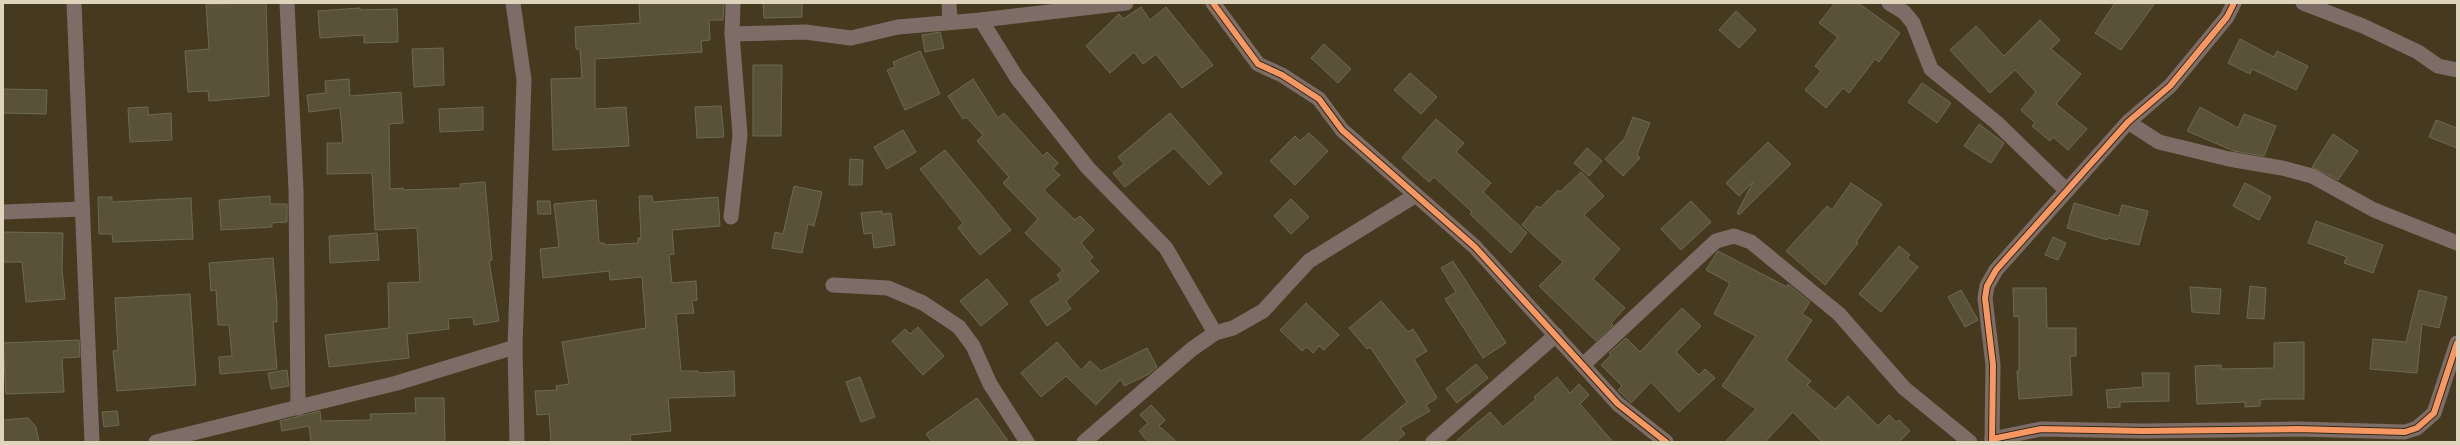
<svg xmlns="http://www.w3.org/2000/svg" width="2460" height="445" viewBox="0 0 2460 445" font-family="Manrope,sans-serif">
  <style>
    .building { fill: #595238; stroke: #6e6953 }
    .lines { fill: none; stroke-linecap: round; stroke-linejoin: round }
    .minor { stroke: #7e6d67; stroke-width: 15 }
    .cycleway-casing { stroke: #322916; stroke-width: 8 }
    .cycleway { stroke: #f99763; stroke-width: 6 }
  </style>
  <rect width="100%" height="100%" fill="#453a20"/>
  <!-- building -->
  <g class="building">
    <polygon points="266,3 269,96 209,101 208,91 188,92 185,51 209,49 206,4"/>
    <polygon points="639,3 724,3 723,20 709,20 710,40 701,41 702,52 595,59 595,109 626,107 629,146 553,150 551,79 582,78 580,49 576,49 575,27 640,23"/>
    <polygon points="763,3 802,3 802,17 764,18"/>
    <polygon points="1835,3 1858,3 1900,33 1879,62 1875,59 1849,93 1843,88 1826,108 1805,90 1821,71 1815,66 1838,37 1819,23"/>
    <polygon points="2115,3 2155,3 2121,50 2095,33"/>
    <polygon points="1141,7 1150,20 1166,7 1213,65 1182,88 1156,54 1143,64 1134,52 1110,73 1086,46 1119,14 1123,19"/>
    <polygon points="360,8 360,10 397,9 398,42 364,43 364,35 320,38 318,11"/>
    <polygon points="1736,11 1756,30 1739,48 1719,30"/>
    <polygon points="2040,20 2060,40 2051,49 2081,74 2056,104 2087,129 2068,150 2053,137 2050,141 2032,126 2035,123 2021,110 2036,92 2015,70 1990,93 1950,50 1976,26 2004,56"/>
    <polygon points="940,32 944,48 925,52 922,35"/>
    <polygon points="2240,39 2274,57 2277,51 2308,66 2296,90 2252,69 2250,74 2228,63"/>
    <polygon points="1324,44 1351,69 1338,83 1311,58"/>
    <polygon points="443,48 444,85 414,87 412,49"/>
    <polygon points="920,51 940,94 905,110 887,70 895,67 893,62"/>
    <polygon points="753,65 782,65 781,136 753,136"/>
    <polygon points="1410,73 1437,97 1421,114 1394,90"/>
    <polygon points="349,79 350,96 401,92 403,123 389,124 390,189 403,188 403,190 461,188 460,184 485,182 492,260 489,261 499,321 474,325 473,317 448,319 449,329 407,334 409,358 329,367 325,335 389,328 388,283 420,282 417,228 375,230 372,173 327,174 327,143 343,143 340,108 309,112 307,95 326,93 325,81"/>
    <polygon points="973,79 998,118 1004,113 1043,156 1047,152 1058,163 1053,169 1060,175 1044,190 1075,220 1080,216 1094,230 1081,243 1093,257 1089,261 1099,271 1066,301 1071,309 1047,326 1030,301 1061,280 1057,275 1063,270 1025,233 1038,219 1003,183 1009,177 977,141 983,135 966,117 963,119 948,96"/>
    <polygon points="1922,83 1951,103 1937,123 1908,102"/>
    <polygon points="3,89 47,90 46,114 3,113"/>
    <polygon points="721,106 724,137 697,138 695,107"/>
    <polygon points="148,107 148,115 171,113 172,140 130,142 128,108"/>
    <polygon points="483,107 483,130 440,132 439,109"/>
    <polygon points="2200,107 2238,128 2244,114 2276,126 2264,156 2234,151 2187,131"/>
    <polygon points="1170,113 1222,173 1209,185 1174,148 1125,187 1113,173 1124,164 1118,157"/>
    <polygon points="1633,117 1650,123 1637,154 1640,158 1623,176 1605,159 1625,138"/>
    <polygon points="1436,119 1464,143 1456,152 1491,183 1483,192 1527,233 1511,253 1470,214 1472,212 1434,177 1429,182 1402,158"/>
    <polygon points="2436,120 2457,128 2457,148 2429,137"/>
    <polygon points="1979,124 2004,143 1991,163 1964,146"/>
    <polygon points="903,130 916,152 887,169 874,147"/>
    <polygon points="1309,133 1328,151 1295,185 1270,161 1295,136 1300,141"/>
    <polygon points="2333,134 2358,151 2338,180 2312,167"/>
    <polygon points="1768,142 1791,164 1739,215 1737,213 1753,182 1739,196 1726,183"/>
    <polygon points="1587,148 1602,161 1589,176 1574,163"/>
    <polygon points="945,150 1011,230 980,255 958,228 963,223 920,169"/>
    <polygon points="850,159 863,160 862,185 849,185"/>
    <polygon points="1581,172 1604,196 1584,215 1620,249 1593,279 1625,308 1611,323 1613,325 1596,341 1539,286 1563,262 1522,225 1537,206 1540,208 1558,190 1560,192"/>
    <polygon points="1851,183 1882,204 1856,242 1858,243 1825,285 1786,251 1827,206 1832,210"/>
    <polygon points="2245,183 2271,197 2259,220 2233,206"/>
    <polygon points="794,186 822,192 814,226 808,224 802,253 772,248 775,232 783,234"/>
    <polygon points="270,196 270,204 287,204 287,222 272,223 272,227 221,230 219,200"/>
    <polygon points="639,196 652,196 653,202 718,197 720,226 672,230 674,254 669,255 672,283 696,281 697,300 692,301 694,313 676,314 681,371 698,371 698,373 734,371 735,396 668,398 671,431 630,435 631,442 551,442 549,414 537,415 535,391 557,390 556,386 569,384 562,342 646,328 642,277 610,280 609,271 543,278 540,249 559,247 554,204 596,200 599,243 604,243 605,245 638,243 638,238 641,238"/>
    <polygon points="98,197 112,197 112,202 191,198 193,239 113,242 112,234 99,234"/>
    <polygon points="1291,199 1309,217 1291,234 1274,216"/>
    <polygon points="537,201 550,201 551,214 538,214"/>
    <polygon points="1691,201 1711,222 1681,250 1661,229"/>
    <polygon points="2074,203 2119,216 2122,205 2148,211 2139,245 2108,238 2107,240 2067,228"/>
    <polygon points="882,211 882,214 891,213 895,245 874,248 872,233 864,234 861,213"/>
    <polygon points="2316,221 2383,245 2373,273 2344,263 2347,257 2308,243"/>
    <polygon points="3,232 63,233 62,269 65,299 26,302 22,262 3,262"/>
    <polygon points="377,233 379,260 330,263 329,236"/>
    <polygon points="2053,237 2066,243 2058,260 2045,255"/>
    <polygon points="1899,246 1910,255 1907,258 1918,267 1881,312 1859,294"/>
    <polygon points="1718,251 1787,287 1788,284 1810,302 1802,314 1812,320 1786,360 1811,381 1807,385 1835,409 1848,396 1878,426 1889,415 1896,422 1899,420 1910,431 1899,442 1822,442 1793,412 1765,442 1725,442 1756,409 1722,386 1756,336 1714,314 1730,283 1706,270"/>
    <polygon points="273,258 277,304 277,322 273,322 277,369 220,374 219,357 232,356 229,325 218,325 216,290 211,291 209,263"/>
    <polygon points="1453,261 1506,343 1483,358 1445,299 1456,292 1441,268"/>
    <polygon points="987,279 1008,304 981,326 960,301"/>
    <polygon points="2250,286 2266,288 2264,319 2247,318"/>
    <polygon points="2190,287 2221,289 2219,314 2192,312"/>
    <polygon points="2013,288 2046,288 2047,328 2076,328 2076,356 2070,356 2072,395 2019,399 2017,371 2019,371 2019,316 2014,317"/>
    <polygon points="1961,290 1978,320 1965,327 1948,297"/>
    <polygon points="2419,290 2447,297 2439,328 2422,324 2417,373 2370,369 2373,339 2406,342"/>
    <polygon points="190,294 196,385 117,391 113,351 118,350 115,298"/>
    <polygon points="1381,301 1408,332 1413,329 1427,351 1414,359 1437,398 1426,405 1430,411 1400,428 1405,434 1396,442 1360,442 1407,402 1370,347 1367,349 1349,328"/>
    <polygon points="1306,303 1339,335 1324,350 1319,346 1313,353 1307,347 1302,351 1280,330"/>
    <polygon points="1682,308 1701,326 1676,352 1699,375 1705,369 1715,378 1679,412 1651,382 1631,403 1618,390 1622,386 1601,365 1611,355 1609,353 1626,338 1640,352"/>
    <polygon points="918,327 944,356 923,375 892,341 905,329 910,334"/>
    <polygon points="79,340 80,357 62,358 64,392 6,394 3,343"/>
    <polygon points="1057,342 1081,370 1090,361 1101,371 1147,348 1157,367 1149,374 1124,386 1121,379 1096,405 1066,376 1041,397 1021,373"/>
    <polygon points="2304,342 2304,399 2267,399 2260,400 2260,406 2245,407 2245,402 2197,404 2195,366 2221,365 2221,369 2274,368 2274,343"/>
    <polygon points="1476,364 1488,378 1457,403 1446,389"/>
    <polygon points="287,370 289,386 271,389 268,373"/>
    <polygon points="2142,373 2169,373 2169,401 2120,402 2120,407 2108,408 2106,390 2143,387"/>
    <polygon points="860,377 875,417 861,422 846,382"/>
    <polygon points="1557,377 1570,393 1579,384 1589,395 1580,404 1613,442 1455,442 1490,412 1503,427 1536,399 1534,397"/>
    <polygon points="415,398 444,398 445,442 311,442 309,426 282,431 280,421 320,411 321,421 371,420 370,414 416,413"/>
    <polygon points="977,398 1009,442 932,442 926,434"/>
    <polygon points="1151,405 1165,420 1159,426 1177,442 1148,442 1139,431 1148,423 1140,415"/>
    <polygon points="117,411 119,425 104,427 102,412"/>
    <polygon points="28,418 36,427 39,442 3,442 3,420"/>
  </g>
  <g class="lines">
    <!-- minor -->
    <g class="minor">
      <polyline points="74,3 92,442"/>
      <polyline points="287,3 296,190 298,408"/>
      <polyline points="513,3 524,80 515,347 517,442"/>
      <polyline points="949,3 950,21"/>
      <polyline points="1213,3 1258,64 1282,75 1319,99 1342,130 1475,247 1618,404 1666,442"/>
      <polyline points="1889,3 1904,12 1913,23 1931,69 1997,123 2066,190"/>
      <polyline points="2303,3 2363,26 2418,52 2438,66 2457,70"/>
      <polyline points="981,20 1017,78 1088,168 1166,248 1215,333"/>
      <polyline points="732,34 805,32 851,38 898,27 981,20 1126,3"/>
      <polyline points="2128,122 2159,142 2229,159 2282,168 2312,176 2374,210 2457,243"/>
      <polyline points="3,212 82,209"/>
      <polyline points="731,217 740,135 732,34 733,3"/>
      <polyline points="833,285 888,288 923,303 959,327 973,346 990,384 1027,442"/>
      <polyline points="1583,365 1716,241 1734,236 1751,242 1839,314 1904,388 1970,442"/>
      <polyline points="1992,439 2041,429 2143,431 2298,429 2405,432 2417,428 2434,413 2457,343"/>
      <polyline points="156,442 397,383 515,347"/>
      <polyline points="1084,442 1192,349 1215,333 1233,328 1263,311 1309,261 1416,195"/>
      <polyline points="1433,442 1556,335"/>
      <polyline points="1992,442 1993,365 1985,298 1987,286 1996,270 2128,122 2170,86 2227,17 2234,3"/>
    </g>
    <!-- cycleway casing -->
    <g class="cycleway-casing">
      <g id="cycleway">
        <polyline points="1213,3 1258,64 1282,75 1319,99 1342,130 1475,247 1618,404 1666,442"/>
        <polyline points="1992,439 2041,429 2143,431 2298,429 2405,432 2417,428 2434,413 2457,343"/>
        <polyline points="1992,442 1993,365 1985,298 1987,286 1996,270 2128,122 2170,86 2227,17 2234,3"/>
      </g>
    </g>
    <!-- cycleway -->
    <use href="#cycleway" class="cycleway"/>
  </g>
  <!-- border -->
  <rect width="2460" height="445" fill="none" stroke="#ded3bb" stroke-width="8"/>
</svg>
